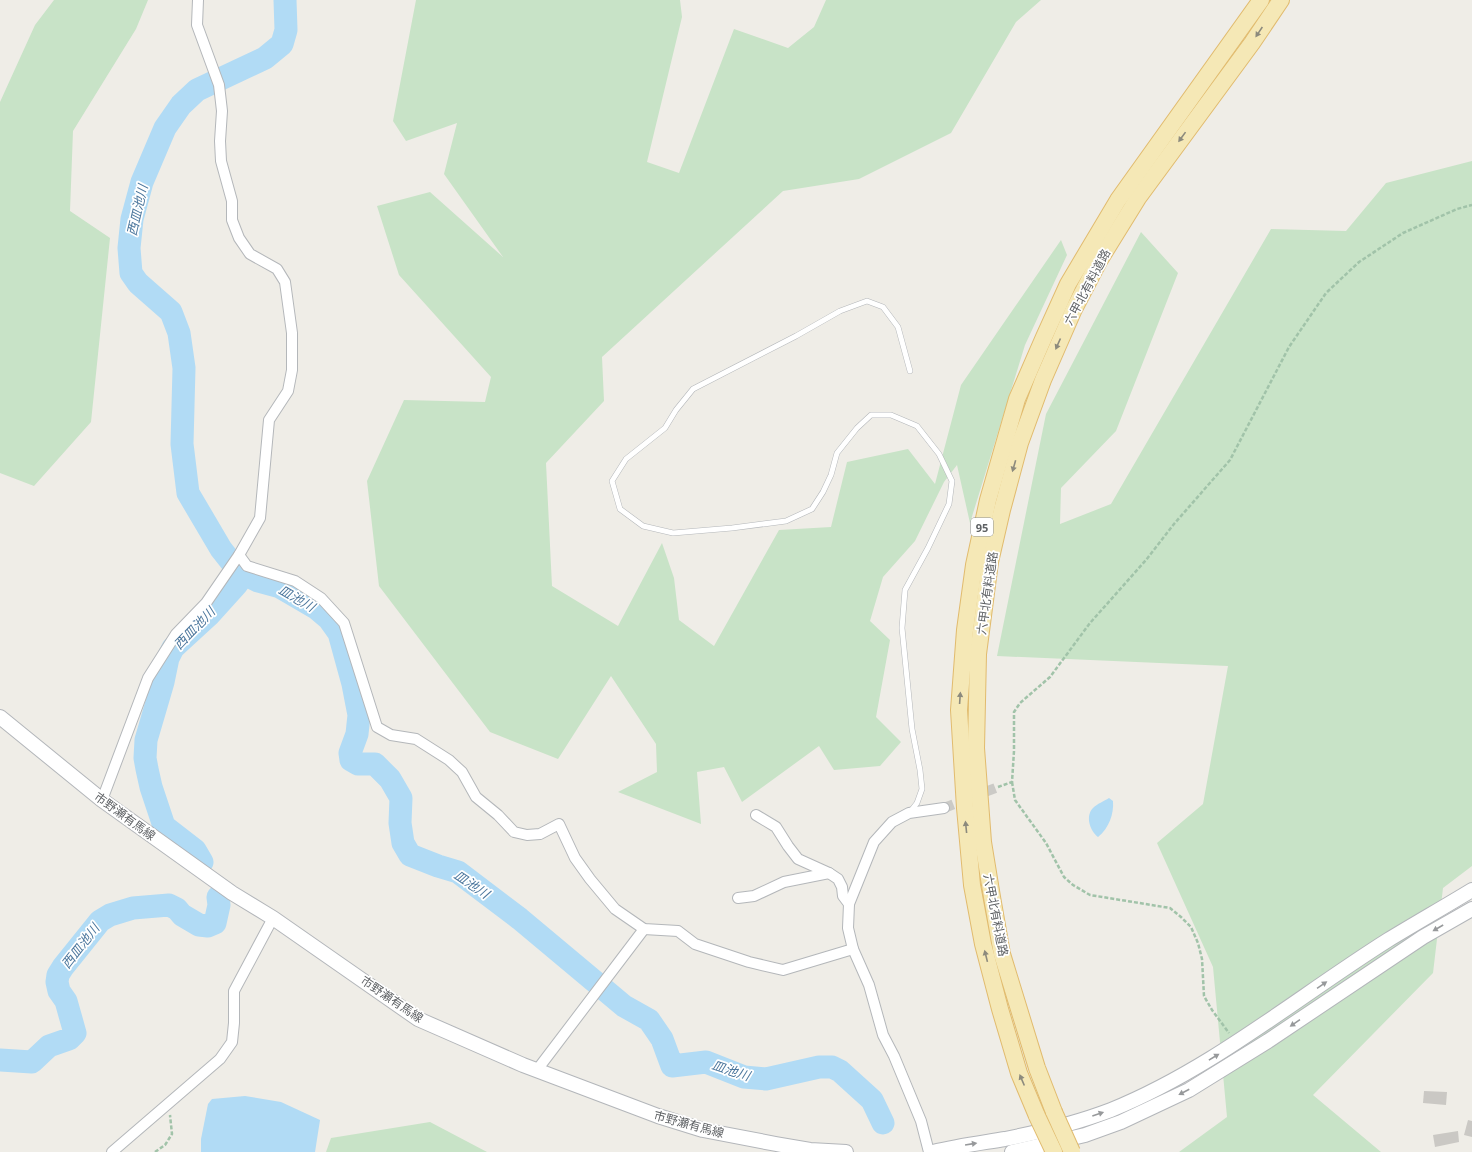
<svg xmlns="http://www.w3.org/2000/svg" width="1472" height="1152" viewBox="0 0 1472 1152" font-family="'Noto Sans','Noto Sans JP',sans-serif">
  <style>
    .green { fill: #c8e3c7 }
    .water { fill: #b1dbf5 }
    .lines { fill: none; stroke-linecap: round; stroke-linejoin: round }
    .river { stroke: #b1dbf5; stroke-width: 23 }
    .building { fill: #cac8c4 }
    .street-tunnel { stroke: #cbcac6; stroke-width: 10; stroke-dasharray: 10 5; stroke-linecap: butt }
    .lane-casing { stroke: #b4b7ba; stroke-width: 6 }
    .street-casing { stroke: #b4b7ba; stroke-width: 12 }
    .secondary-casing { stroke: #b3b6ba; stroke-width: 16 }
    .primary-casing { stroke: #e1bb6e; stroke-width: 18 }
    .path { stroke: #a1c3a9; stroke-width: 2.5; stroke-dasharray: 4 2; stroke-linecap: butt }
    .lane { stroke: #fff; stroke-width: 5 }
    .street { stroke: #fff; stroke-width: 10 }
    .secondary { stroke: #fff; stroke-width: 14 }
    .primary { stroke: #f5e8b6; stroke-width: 16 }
    .primary-bridge-casing { stroke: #e1bb6e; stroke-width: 18; stroke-linecap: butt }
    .primary-bridge { stroke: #f5e8b6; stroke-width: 16 }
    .oneway { fill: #8c8a7d }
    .oneway2 { fill: #97999b }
    .labels { text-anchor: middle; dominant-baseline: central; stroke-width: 3.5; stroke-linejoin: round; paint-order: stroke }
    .shield { fill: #fff; stroke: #8f9193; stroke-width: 1 }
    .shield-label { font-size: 11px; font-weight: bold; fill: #5f6265 }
    .street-label { font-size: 12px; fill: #5f6265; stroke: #fff }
    .water-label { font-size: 13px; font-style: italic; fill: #4c779d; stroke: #fff }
  </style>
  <rect width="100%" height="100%" fill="#efede7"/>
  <!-- green -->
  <g class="green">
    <polygon points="54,0 148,0 136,29 73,131 70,211 110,238 91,422 34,486 0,473 0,102 35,25"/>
    <polygon points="416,0 680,0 682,17 647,162 679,173 734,29 788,48 814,27 826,0 1041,0 1016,22 951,133 859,179 783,191 602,357 604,401 546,463 552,586 618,626 662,543 674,578 679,620 714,646 779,530 831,527 847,462 908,449 935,484 961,385 1061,240 1067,255 1025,345 970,523 957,465 944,482 915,541 883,577 870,621 890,640 876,717 901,742 880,766 834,770 819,746 742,802 724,767 697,772 701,824 618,792 657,772 656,744 611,676 558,759 490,732 379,586 367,481 404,400 485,402 491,377 399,275 377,206 430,192 503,257 444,174 457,123 406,141 393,121"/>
    <polygon points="1472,161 1472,866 1443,888 1433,973 1313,1095 1381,1152 1179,1152 1227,1117 1213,967 1157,843 1203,804 1228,666 997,656 1046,414 1141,232 1178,273 1116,431 1061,488 1060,524 1111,504 1271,229 1346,231 1386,183"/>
    <polygon points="430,1122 487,1152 326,1152 331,1138"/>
  </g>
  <!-- water -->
  <g class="water">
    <path d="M1109 798 1113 801C1114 814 1109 828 1098 837 1090 831 1085 816 1093 808 1097 804 1104 801 1109 798Z"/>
    <polygon points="245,1096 281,1102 320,1120 315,1152 201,1152 201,1139 208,1104 212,1099"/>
  </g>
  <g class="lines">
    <!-- river -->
    <g class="river">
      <polyline points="285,0 286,30 282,44 265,58 197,90 181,105 165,128 142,182 132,219 129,248 131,273 138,283 171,312 179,333 184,368 182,444 188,493 221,549 232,563 244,574 258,581 280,587 316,608 329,619 339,633 353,684 359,715 357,734 350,753 351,760 358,764 375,764 390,779 401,798 400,823 403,843 410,855 438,866 458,872 520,919 624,1006 649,1020 662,1039 672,1066 706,1062 744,1077 766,1079 819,1067 832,1067 840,1071 872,1100 883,1123"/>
      <polyline points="202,862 195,850 164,826 151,787 147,769 145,758 146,740 163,682 168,658 173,648 209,615 237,584 244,574"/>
      <polyline points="0,1060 32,1062 49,1046 69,1039 75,1033 66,1001 59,991 57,982 58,975 63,967 100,921 110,915 133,908 169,905 177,909 182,915 199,925 208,926 215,923 219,905 218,897"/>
    </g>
  </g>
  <!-- building -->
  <g class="building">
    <polygon points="1424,1091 1447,1092 1446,1105 1423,1103"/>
    <polygon points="1468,1120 1472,1121 1472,1137 1464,1135"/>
    <polygon points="1458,1131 1459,1142 1435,1147 1433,1135"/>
  </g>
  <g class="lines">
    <!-- street-tunnel -->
    <polyline class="street-tunnel" points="944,808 998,787"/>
    <!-- lane casing -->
    <g class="lane-casing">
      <polyline id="lane" points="910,371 898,327 883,307 867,301 840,311 796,336 693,389 676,410 665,428 626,459 612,481 620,509 643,526 673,533 732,528 786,521 812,509 823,492 831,475 837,453 857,428 871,415 891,415 917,426 939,454 952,481 949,504 928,548 905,590 902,628 912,729 920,770 922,789 917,803 910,812"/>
    </g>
    <!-- street casing -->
    <g class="street-casing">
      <g id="street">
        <polyline points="239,555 247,566 295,581 321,598 344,623 377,727 391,735 416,739 449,760 462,772 476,797 498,815 514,832 527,835 540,834 559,824 575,858 590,879 615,909 644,929 678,931 695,944 749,962 783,970 853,949"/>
        <polyline points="102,800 148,678 176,634 206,603 239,555 260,518 269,420 288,391 292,370 292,333 285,282 277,269 250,254 239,238 232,220 232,201 221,161 220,141 222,111 219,85 197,25 198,0"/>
        <polyline points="756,815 776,827 788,846 798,859 829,873 838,879 842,887 843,896 849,904"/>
        <polyline points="738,898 754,896 784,882 829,873"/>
        <polyline points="537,1070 644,929"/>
        <polyline points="112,1152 220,1059 232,1042 234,1023 234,991 273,918"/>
        <polyline points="929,1152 921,1121 894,1056 883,1035 869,985 853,949 848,928 849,904 874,842 892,822 909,813 944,808"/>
      </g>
    </g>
    <!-- secondary casing -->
    <g class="secondary-casing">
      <g id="secondary">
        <polyline points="0,717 102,800 232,893 273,918 418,1019 523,1065 658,1116 703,1130 776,1144 810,1150 846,1152"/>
        <path d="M933 1152C957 1146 981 1143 1005 1139 1040 1132 1077 1123 1111 1110 1212 1069 1296 998 1388 940 1416 923 1444 907 1472 890"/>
        <polyline points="1012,1152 1085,1135 1121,1122 1189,1090 1268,1041 1423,937 1472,909"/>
      </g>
    </g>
    <!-- primary casing -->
    <g class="primary-casing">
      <g id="primary">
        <polyline points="1054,1112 1037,1068 1002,954 992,897 983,842 976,748 978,654 990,562 1002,510 1020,443 1043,380 1074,309 1099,261 1138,198 1252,43 1281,0"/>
        <polyline points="1037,1116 1019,1073 1000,1009 983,944 972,885 965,808 959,710 965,630 974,565 988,500 1017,399 1044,337 1068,284 1118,200 1261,0"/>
      </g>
    </g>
    <!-- path -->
    <g class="path">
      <polyline points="1012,782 1015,800 1046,843 1064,877 1073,885 1090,895 1170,908 1181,917 1191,927 1198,943 1202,959 1204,996 1212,1010 1229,1033"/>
      <polyline points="998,787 1012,782 1014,751 1014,712 1020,703 1050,677 1090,623 1146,560 1174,524 1230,460 1289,347 1326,293 1359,262 1403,233 1457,209 1472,205"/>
      <polyline points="155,1152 165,1145 172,1134 170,1115"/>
    </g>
    <!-- lane -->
    <use href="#lane" class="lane"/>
    <!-- street -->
    <use href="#street" class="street"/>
    <!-- secondary -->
    <use href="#secondary" class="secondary"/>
    <!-- primary -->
    <use href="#primary" class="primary"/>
    <!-- primary-bridge casing -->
    <g class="primary-bridge-casing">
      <g id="primary-bridge">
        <polyline points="1054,1112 1072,1152"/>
        <polyline points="1037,1116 1054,1152"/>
      </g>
    </g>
    <!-- primary-bridge -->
    <use href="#primary-bridge" class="primary-bridge"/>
  </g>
  <!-- one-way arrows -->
  <defs><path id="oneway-solid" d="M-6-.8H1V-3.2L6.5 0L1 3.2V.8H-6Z"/></defs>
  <g class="oneway">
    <use href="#oneway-solid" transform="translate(1259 32) rotate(124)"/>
    <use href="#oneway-solid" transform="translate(1182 137) rotate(126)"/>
    <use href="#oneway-solid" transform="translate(1058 344) rotate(114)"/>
    <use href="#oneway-solid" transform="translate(1014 466) rotate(106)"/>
    <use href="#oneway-solid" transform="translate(960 698) rotate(-86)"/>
    <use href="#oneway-solid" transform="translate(966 827) rotate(-96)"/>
    <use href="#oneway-solid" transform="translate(986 956) rotate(-104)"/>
    <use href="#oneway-solid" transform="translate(1022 1080) rotate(-113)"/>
  </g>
  <g class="oneway2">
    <use href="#oneway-solid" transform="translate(1438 928) rotate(150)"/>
    <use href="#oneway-solid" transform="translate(1322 985) rotate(-34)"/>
    <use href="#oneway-solid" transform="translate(1295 1023) rotate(146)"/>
    <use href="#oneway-solid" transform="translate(1214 1057) rotate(-31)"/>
    <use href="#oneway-solid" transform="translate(1184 1092) rotate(152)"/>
    <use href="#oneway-solid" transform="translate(1098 1114) rotate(-19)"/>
    <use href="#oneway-solid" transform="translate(971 1144) rotate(-9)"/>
  </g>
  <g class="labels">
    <!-- shield labels -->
    <rect class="shield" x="971" y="518" width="22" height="18" rx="3"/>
    <g class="shield-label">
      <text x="982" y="527">95</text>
    </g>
    <!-- street labels -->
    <g class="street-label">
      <text transform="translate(1087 287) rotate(-62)">六甲北有料道路</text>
      <text transform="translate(987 593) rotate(-82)">六甲北有料道路</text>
      <text transform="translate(125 816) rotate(36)">市野瀬有馬線</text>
      <text transform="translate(996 915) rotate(79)">六甲北有料道路</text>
      <text transform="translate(392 999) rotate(34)">市野瀬有馬線</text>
      <text transform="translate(689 1124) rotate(15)">市野瀬有馬線</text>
    </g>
    <!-- water labels -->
    <g class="water-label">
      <text transform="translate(137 210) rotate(-77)">西皿池川</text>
      <text transform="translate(297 598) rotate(30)">皿池川</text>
      <text transform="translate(194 628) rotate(-46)">西皿池川</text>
      <text transform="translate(472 884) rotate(34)">皿池川</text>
      <text transform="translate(80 946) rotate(-52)">西皿池川</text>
      <text transform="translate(731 1070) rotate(18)">皿池川</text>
    </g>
  </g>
</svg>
